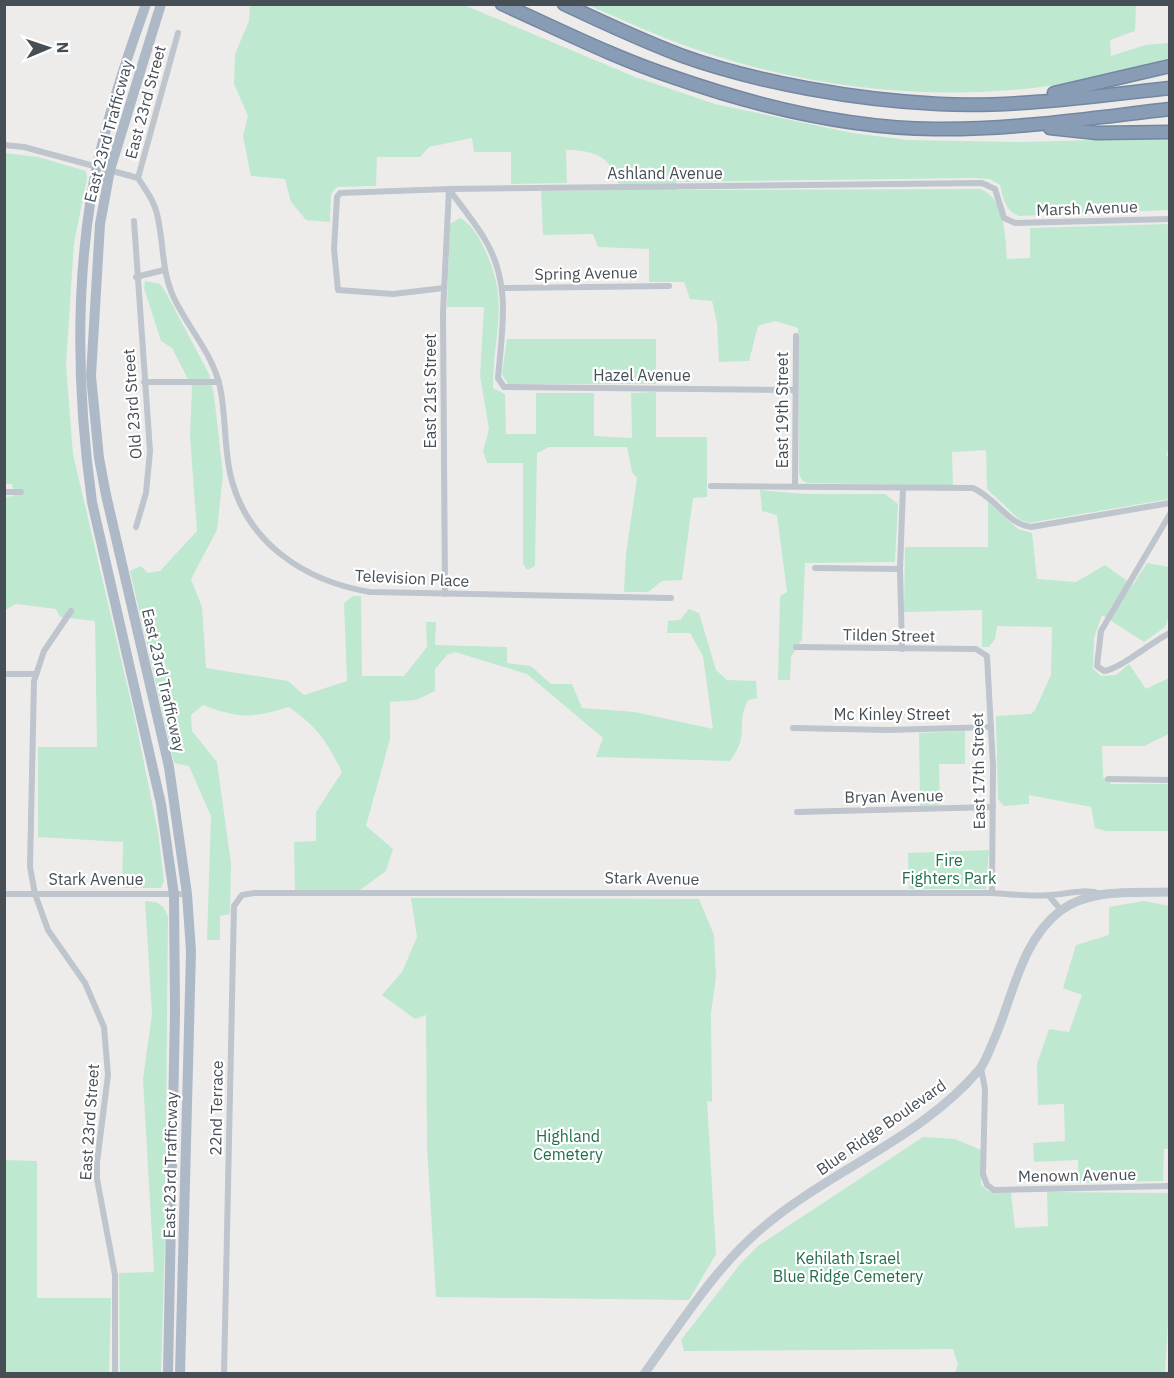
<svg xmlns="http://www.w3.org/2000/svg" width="1174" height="1378" viewBox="0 0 1174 1378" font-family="'IBM Plex Sans',sans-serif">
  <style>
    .green { fill: #bee8d0 }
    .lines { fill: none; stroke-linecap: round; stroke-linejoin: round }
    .highway-casing { stroke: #7487a1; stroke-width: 15 }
    .street { stroke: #bec5cc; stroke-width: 6 }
    .secondary { stroke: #bec6d0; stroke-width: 9 }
    .primary { stroke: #aeb9c8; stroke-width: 10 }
    .highway { stroke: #889cb5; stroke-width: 12 }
    .labels { text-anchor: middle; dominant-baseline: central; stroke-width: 4.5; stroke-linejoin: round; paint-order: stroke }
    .street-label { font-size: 16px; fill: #464e56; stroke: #fff }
    .park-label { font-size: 16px; fill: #216e4c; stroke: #fff }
  </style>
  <rect width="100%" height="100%" fill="#eeeceb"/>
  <!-- green -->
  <g class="green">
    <path d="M250 5H464L635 77 715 104 852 133 908 140 1022 142 1169 138V210L1019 216C1006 212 1003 198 1000 185L990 179 975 178 676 182 677 190 980 189C1006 198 1005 236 1007 259L1030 258V228L1169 224 1170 447 1166 455 1169 457V499L1029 523 1019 519 987 489 986 450 952 452 953 486 807 483 802 480 799 474 798 328 775 321 758 326 749 361 719 362 717 323 712 301 690 299 684 282H649V249L598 247 593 234 543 235 541 191 624 190C613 178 617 178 610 166 602 152 580 150 566 150L567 183 511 184V152H474L472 138 429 147 420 157H377L376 186 337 187 331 194 330 222 306 220 291 202 285 179 251 176 243 136 248 116 234 84 235 54 249 21Z"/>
    <path d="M588 5H1136L1135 31 1110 40 1111 56 1145 45 1169 43V58C1132 68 1094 79 1055 85 936 103 806 88 692 48 657 36 623 20 588 5Z"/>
    <polygon points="5,153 38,157 86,171 87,178 74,243 66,365 73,454 135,719 158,832 164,881 161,888 122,888 123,842 38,837 38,747 97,747 95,621 60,617 56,609 16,604 5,610 5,497 14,496 12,484 4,484"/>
    <path d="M460 218C471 224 478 235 483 246 511 301 493 332 493 388L505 394 506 434H536V393H594V436L632 438 631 393 656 392V437H707V497L693 498 682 580 662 581 648 592H624L626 554 637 478 632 472 627 447H549L537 453 535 566 527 570 523 563V463H487L483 451 489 429 480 376 484 307H447L450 224Z"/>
    <path d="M145 281 160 284 165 291 209 374 214 395 223 475 217 530 191 579 202 607 206 668 288 681 304 695 347 681 344 603 353 596H361L362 676H404L427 647 426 622H436L435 645 507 647V663L531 666 551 684H572L582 708 635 712 713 729 703 656 690 633H667L668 621 680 620 689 609 699 613 716 670 727 680 756 681 757 698 748 700C735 725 751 733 730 761L596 757 603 738 527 674 455 652 447 655 435 669V691L416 700 390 702V739L366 826 393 849 386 871 360 890H295L294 842 316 841V812L342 772C325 739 319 729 289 707 252 718 240 719 203 705L191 715 192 731 217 762 231 864 230 914 220 916V940H207L211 816 189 766 174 763 130 571 141 566 148 573 160 571 197 531 190 436 192 387 172 348 161 341 144 288Z"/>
    <polygon points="507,339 656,339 656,384 508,384 502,374"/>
    <polygon points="760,490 804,494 885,494 898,504 895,562 805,563 802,639 791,657 790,680 778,680 780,596 787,592 777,515 762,511"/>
    <polygon points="988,502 1018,529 1032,533 1037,579 1076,582 1105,565 1133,585 1147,563 1169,567 1169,616 1165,627 1144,642 1102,615 1094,638 1093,669 1101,676 1116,675 1129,664 1146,689 1169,678 1169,734 1144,746 1102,746 1103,777 1112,784 1169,784 1169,831 1106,831 1095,828 1091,807 1029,795 1029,804 1004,806 998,799 996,716 1031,714 1035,710 1051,675 1052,627 997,626 995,639 989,647 982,647 982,610 904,612 905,547 988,547"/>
    <polygon points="965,731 965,764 939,764 940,805 920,806 919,733"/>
    <polygon points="989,850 986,889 909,889 908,853"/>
    <polygon points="411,898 699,899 714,935 716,977 711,1013 712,1102 707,1101 716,1254 689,1300 436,1297 427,1146 426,1015 415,1019 382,995 402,972 417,937"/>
    <path d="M145 901C159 902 163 903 168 917L165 1240 161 1373H120L119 1273 154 1272 143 1079 152 1014Z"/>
    <polygon points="1144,901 1169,906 1170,1149 1164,1149 1163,1181 1078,1183 1078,1160 1034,1162 1033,1143 1065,1141 1064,1104 1038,1105 1037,1064 1049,1029 1069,1032 1082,995 1063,988 1076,945 1109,935 1109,907"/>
    <polygon points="923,1137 955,1139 981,1150 981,1185 988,1191 1011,1193 1015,1228 1048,1226 1047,1192 1167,1193 1169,1195 1170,1286 1165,1373 945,1373 955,1372 958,1365 953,1349 684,1351 681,1340 741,1263 758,1246"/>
    <polygon points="5,1160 37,1161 37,1298 111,1298 109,1373 5,1373"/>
  </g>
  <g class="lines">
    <!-- highway casing -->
    <g class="highway-casing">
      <g id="highway">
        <path d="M502 4C558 29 615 58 673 77 756 106 846 128 935 129 1013 130 1092 118 1170 109"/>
        <path d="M564 4C602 22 641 40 680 55 757 83 857 100 939 104 1012 108 1096 96 1170 88"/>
        <polyline points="1054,93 1170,66"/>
        <polyline points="1050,128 1097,133 1170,132"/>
      </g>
    </g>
    <!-- street -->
    <g class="street">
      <polyline points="4,145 24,147 138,178"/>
      <path d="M138 178C145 189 154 200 157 214 164 242 161 271 174 298 188 328 213 354 220 387 226 415 224 445 230 473 245 542 304 581 370 592L671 598"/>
      <polyline points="138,178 178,33"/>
      <path d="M449 189C460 205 474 221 484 238 512 283 502 329 498 378L504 387 794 390"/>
      <polyline points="134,221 150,451 146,493 136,527"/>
      <polyline points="136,277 164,270"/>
      <polyline points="444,288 393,294 338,290 334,249 337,197 340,193 449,189 982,183 995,189 1004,218 1015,223 1170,219"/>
      <polyline points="503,288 669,286"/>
      <polyline points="144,382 219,382"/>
      <polyline points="795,485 796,336"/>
      <path d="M711 486 973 488C996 498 1006 523 1031 527L1170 503"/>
      <polyline points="4,492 21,492"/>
      <path d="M1170 514 1101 631 1097 666 1104 671C1120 669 1151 642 1170 633"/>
      <polyline points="815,568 900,569"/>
      <polyline points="445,594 443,313 449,189"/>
      <polyline points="71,611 44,651 34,681 30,867 35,894 48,930 85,983 104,1027 108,1075 97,1162 97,1179 115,1275 115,1374"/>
      <polyline points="796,647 976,649 987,656 993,766 992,893"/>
      <polyline points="902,649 900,569 903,488"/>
      <polyline points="4,674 36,674"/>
      <polyline points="793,728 888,730 991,727"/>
      <polyline points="1108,779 1170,780"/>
      <polyline points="797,812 993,807"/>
      <polyline points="4,894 187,894"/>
      <polyline points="1049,896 1061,910"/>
      <polyline points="981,1068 985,1089 983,1174 987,1185 994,1190 1170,1186"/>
      <path d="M224 1374 234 906 242 895 254 893H992C1011 894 1032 897 1050 895 1068 894 1084 888 1102 894"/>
    </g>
    <!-- secondary -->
    <path class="secondary" d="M644 1374C682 1322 717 1264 767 1224 834 1169 922 1137 979 1070 985 1063 989 1051 993 1042 1013 998 1020 942 1060 911 1090 888 1134 893 1170 892"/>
    <!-- primary -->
    <g class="primary">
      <path d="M146 4C124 66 102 132 91 197 75 298 78 401 92 502L161 804 174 895 175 1011 168 1374"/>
      <polyline points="161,4 110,170 100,224 91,376 99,458 106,495 169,767 187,894 191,951 180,1374"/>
    </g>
    <!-- highway -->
    <use href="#highway" class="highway"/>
  </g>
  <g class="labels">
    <!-- street labels -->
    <g class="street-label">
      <text transform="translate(145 102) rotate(-75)">East 23rd Street</text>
      <text transform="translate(108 131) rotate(-75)">East 23rd Trafficway</text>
      <text x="665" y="173">Ashland Avenue</text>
      <text transform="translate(1087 208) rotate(-2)">Marsh Avenue</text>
      <text transform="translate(586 273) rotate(-1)">Spring Avenue</text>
      <text x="642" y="375">Hazel Avenue</text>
      <text transform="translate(430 391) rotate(-90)">East 21st Street</text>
      <text transform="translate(132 404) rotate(-94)">Old 23rd Street</text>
      <text transform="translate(782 410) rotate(-90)">East 19th Street</text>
      <text transform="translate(412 578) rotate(3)">Television Place</text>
      <text transform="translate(889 635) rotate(1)">Tilden Street</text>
      <text transform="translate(164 680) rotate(77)">East 23rd Trafficway</text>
      <text x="892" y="714">Mc Kinley Street</text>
      <text transform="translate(978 771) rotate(-91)">East 17th Street</text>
      <text transform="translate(894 796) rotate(-1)">Bryan Avenue</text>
      <text transform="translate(652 878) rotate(1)">Stark Avenue</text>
      <text x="96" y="879">Stark Avenue</text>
      <text transform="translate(216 1108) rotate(-89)">22nd Terrace</text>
      <text transform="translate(89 1122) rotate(-86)">East 23rd Street</text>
      <text transform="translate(881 1127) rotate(-35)">Blue Ridge Boulevard</text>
      <text transform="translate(170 1165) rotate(-89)">East 23rd Trafficway</text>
      <text transform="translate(1077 1175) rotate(-1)">Menown Avenue</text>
    </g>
    <!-- park labels -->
    <g class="park-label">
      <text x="949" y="860">Fire<tspan x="949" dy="18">Fighters Park</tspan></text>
      <text x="568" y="1136">Highland<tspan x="568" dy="18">Cemetery</tspan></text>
      <text x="848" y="1258">Kehilath Israel<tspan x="848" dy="18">Blue Ridge Cemetery</tspan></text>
    </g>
  </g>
  <!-- border -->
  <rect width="1174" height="1378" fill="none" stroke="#464e56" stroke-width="12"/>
  <!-- north arrow -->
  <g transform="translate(48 48) rotate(88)" stroke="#ffffff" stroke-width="4.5" paint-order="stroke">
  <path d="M0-4.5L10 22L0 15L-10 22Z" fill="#464e56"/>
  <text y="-9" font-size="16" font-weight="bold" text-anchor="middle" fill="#464e56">N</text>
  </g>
</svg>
